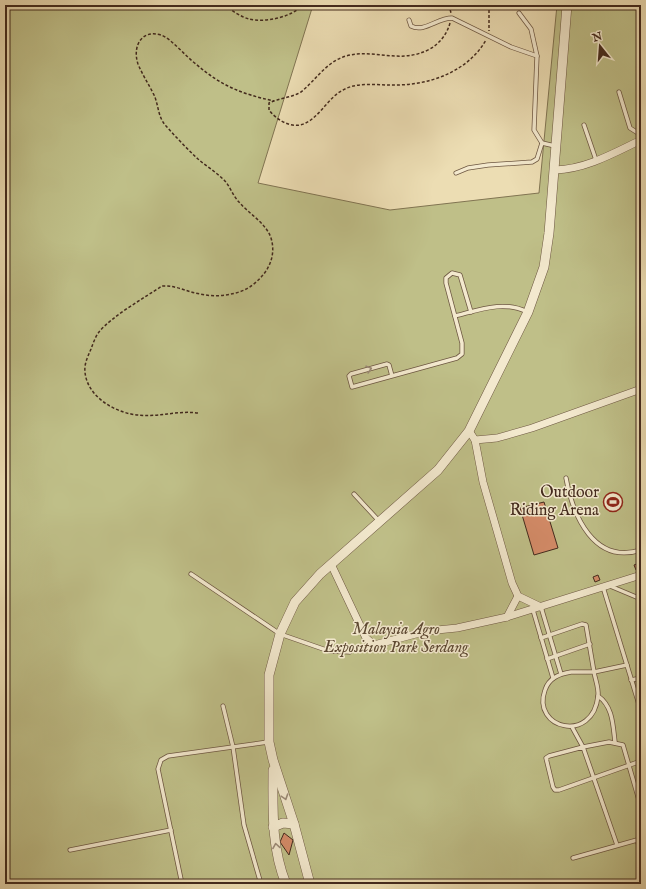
<svg xmlns="http://www.w3.org/2000/svg" width="646" height="889" viewBox="0 0 646 889" font-family="'IM FELL English',serif">
  <style>
    .green { fill: #bfbf88; stroke: #817452 }
    .building { fill: #d48b68; stroke: #432a1d }
    .lines { fill: none; stroke-linecap: round; stroke-linejoin: round }
    .service-casing { stroke: #6d5742; stroke-width: 5 }
    .minor-casing { stroke: #6d5742; stroke-width: 8 }
    .tertiary-casing { stroke: #6d5742; stroke-width: 10 }
    .path { stroke: #432a1d; stroke-width: 1.5; stroke-dasharray: 3 2; stroke-linecap: butt }
    .service { stroke: #f3e9ce; stroke-width: 3.5 }
    .minor { stroke: #f3e9ce; stroke-width: 7 }
    .tertiary { stroke: #f3e9ce; stroke-width: 9 }
    .oneway { stroke: #9b8a76 }
    .labels { text-anchor: middle; dominant-baseline: central; stroke-width: 3; stroke-linejoin: round; paint-order: stroke }
    .poi-label { font-size: 16px; fill: #432a1d; stroke: #f3e9ce; text-anchor: end }
    .park-label { font-size: 16px; font-style: italic; fill: #5c4832; stroke: #f3e9ce }
  </style>
  <rect width="100%" height="100%" fill="#ecddb3"/>
  <filter id="stains"><feTurbulence type="fractalNoise" baseFrequency=".005" numOctaves="4"/><feColorMatrix values="0 0 0 0 .2 0 0 0 0 .09 0 0 0 0 .02 0 0 0 .5 -.17"/></filter>
  <radialGradient id="worn" r=".72"><stop offset=".6" stop-color="#630" stop-opacity="0"/><stop offset="1" stop-color="#630" stop-opacity=".3"/></radialGradient>
  <!-- green -->
  <polygon class="green" points="5,5 313,5 258,183 390,210 539,193 557,5 641,5 641,884 5,884"/>
  <!-- building -->
  <g class="building">
    <polygon points="544,502 558,548 534,555 520,508"/>
    <polygon points="639,563 641,568 636,570 634,565"/>
    <polygon points="598,575 600,580 595,582 593,577"/>
    <polygon points="284,833 293,840 289,855 280,842"/>
  </g>
  <g class="lines">
    <!-- service casing -->
    <g class="service-casing">
      <g id="service">
        <polyline points="638,5 641,18"/>
        <polyline points="519,13 531,29 537,56"/>
        <path d="M409 20 411 26C424 33 437 18 452 18L511 47 537 56 534 130 542 143 555 146"/>
        <polyline points="619,92 630,128 641,135"/>
        <polyline points="584,125 596,160"/>
        <polyline points="456,173 468,168 488,165 532,162 537,159 542,143"/>
        <path d="M455 316C479 310 504 300 527 312"/>
        <polyline points="392,376 389,365 387,364 351,374 349,376 352,387 457,358 462,354 462,343 446,283 446,278 452,273 460,275 471,312"/>
        <path d="M566 478C573 516 594 565 641 550"/>
        <polyline points="354,494 379,521"/>
        <polyline points="191,574 280,634 329,651 350,652"/>
        <polyline points="610,586 641,599"/>
        <polyline points="603,587 641,711"/>
        <polyline points="541,607 561,674"/>
        <polyline points="533,610 553,678"/>
        <polyline points="541,638 582,624 586,625 594,672 627,665"/>
        <polyline points="547,659 590,644"/>
        <path d="M571 672H594C595 679 599 688 598 696 593 744 531 729 545 690 549 678 559 674 571 672Z"/>
        <polyline points="631,680 641,678"/>
        <path d="M598 696C613 706 613 726 615 742"/>
        <polyline points="223,706 233,747 244,825 261,884"/>
        <polyline points="572,727 583,747 609,742 623,745 641,807"/>
        <polyline points="617,845 583,747 549,756 546,758 553,787 555,790 559,790 641,761"/>
        <polyline points="70,850 171,830"/>
        <polyline points="573,858 637,840 641,852"/>
        <polyline points="182,884 158,769 161,760 168,756 268,742"/>
        <polyline points="272,884 285,881"/>
      </g>
    </g>
    <!-- minor casing -->
    <g class="minor-casing">
      <g id="minor">
        <path d="M555 170C586 169 614 153 641 140"/>
        <polyline points="469,431 475,440 483,482 512,583 518,596 541,607"/>
        <polyline points="475,440 497,438 532,428 641,389"/>
        <polyline points="331,564 366,638 374,645 427,631 457,628 507,617 641,575"/>
        <polyline points="507,617 518,596"/>
      </g>
    </g>
    <!-- tertiary casing -->
    <g class="tertiary-casing">
      <g id="tertiary">
        <path d="M273 770C273 809 271 847 286 884"/>
        <polyline points="273,827 283,823 294,824"/>
        <polyline points="310,884 294,824 273,760 269,742 269,675 280,634 295,602 320,574 438,470 469,431 528,312 544,267 549,233 567,5"/>
      </g>
    </g>
    <!-- path -->
    <g class="path">
      <path d="M224 5C231 10 241 17 249 19 265 23 292 17 303 5"/>
      <polyline points="449,5 451,13"/>
      <polyline points="489,5 489,31"/>
      <polyline points="5,7 6,5"/>
      <path d="M450 23C447 34 440 43 430 49 399 65 375 48 346 56 326 62 316 80 301 92 291 98 279 98 269 103V110C276 119 288 127 300 125 318 121 327 98 343 90 357 82 375 85 391 85 427 86 467 73 486 40"/>
      <path d="M198 413C174 410 156 419 131 414 111 410 87 395 85 372 84 364 88 356 91 349 93 344 95 337 99 332 112 316 144 298 162 286 176 285 187 292 200 294 213 297 226 296 239 292 249 289 257 282 263 275 272 264 275 251 271 238 266 223 249 214 239 202 233 196 230 186 224 180 216 172 206 166 198 159 187 149 176 137 166 126 157 116 159 104 153 93 148 83 142 74 138 64 132 46 142 29 161 35 172 39 186 57 196 64 221 86 242 94 274 101"/>
    </g>
    <!-- service -->
    <use href="#service" class="service"/>
    <!-- minor -->
    <use href="#minor" class="minor"/>
    <!-- tertiary -->
    <use href="#tertiary" class="tertiary"/>
  </g>
  <!-- one-way arrows -->
  <defs><path id="oneway-chevron" d="M-2-3.5L2.5 0L-2 3.5" fill="none" stroke-width="1.6" stroke-linecap="round" stroke-linejoin="round"/></defs>
  <g class="oneway">
    <use href="#oneway-chevron" transform="translate(369 369) rotate(-16)"/>
    <use href="#oneway-chevron" transform="translate(285 797) rotate(72)"/>
    <use href="#oneway-chevron" transform="translate(276 846) rotate(-99)"/>
  </g>
  <!-- icons -->
  <defs>
    <g id="stadium-ring" transform="scale(1)"><circle r="9.5" fill="#f3e9ce" stroke="#8f2418" stroke-width="1.5"/><path d="M0-5a6.5 5 0 1 0 0 10a6.5 5 0 1 0 0-10ZM-3.5-1.8h7v3.6h-7Z" fill="#8f2418"/></g>
  </defs>
  <g fill-rule="evenodd">
    <use href="#stadium-ring" x="613" y="502"/>
  </g>
  <g class="labels">
    <!-- poi labels -->
    <g class="poi-label">
      <text x="599" y="493">Outdoor<tspan x="599" dy="18">Riding Arena</tspan></text>
    </g>
    <!-- park labels -->
    <g class="park-label">
      <text x="396" y="630">Malaysia Agro<tspan x="396" dy="18">Exposition Park Serdang</tspan></text>
    </g>
  </g>
  <!-- margin -->
  <rect width="646" height="889" fill="none" stroke="#ecddb3" stroke-width="20"/>
  <rect x="6" y="6" width="634" height="877" fill="none" stroke="#432a1d" stroke-width="2"/>
  <rect x="10" y="10" width="626" height="869" fill="none" stroke="#432a1d"/>
  <!-- north arrow -->
  <g transform="translate(600 46) rotate(343)" stroke="#f3e9ce" stroke-width="3" paint-order="stroke">
  <path d="M0-3L7 15L0 10L-7 15Z" fill="#432a1d"/>
  <text y="-6" font-size="11" font-weight="bold" text-anchor="middle" fill="#432a1d">N</text>
  </g>
  <rect width="100%" height="100%" filter="url(#stains)"/>
  <rect width="100%" height="100%" fill="url(#worn)"/>
</svg>
